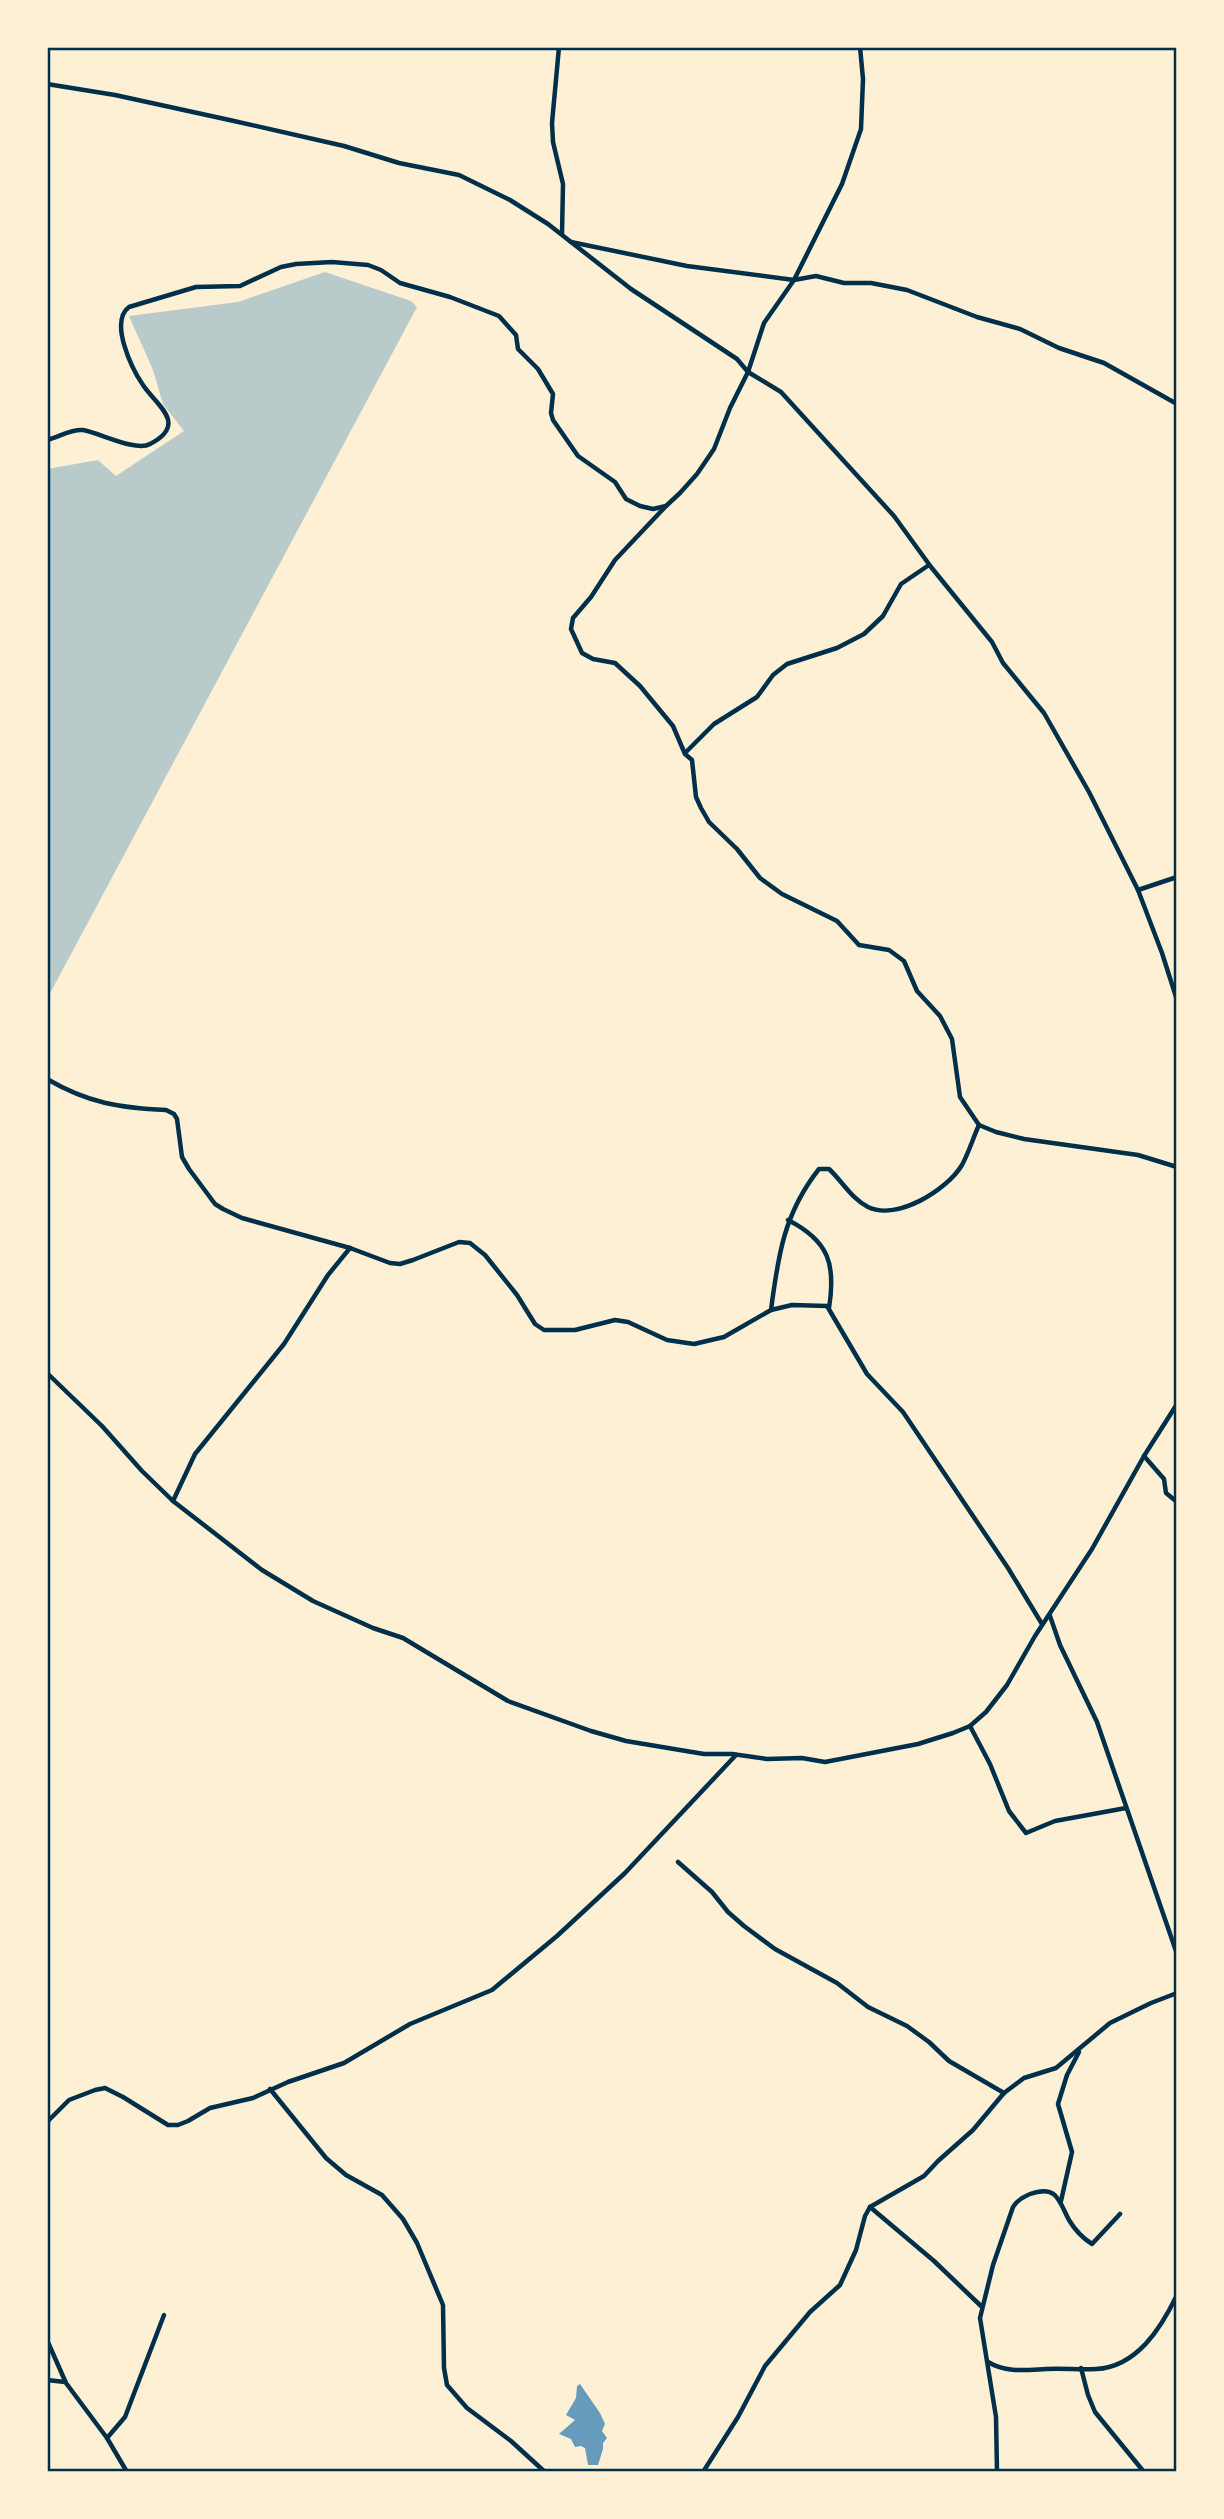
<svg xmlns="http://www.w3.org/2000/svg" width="1224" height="2519" viewBox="0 0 1224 2519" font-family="Spectral,serif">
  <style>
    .green { fill: #b9caca }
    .water { fill: #669bbc }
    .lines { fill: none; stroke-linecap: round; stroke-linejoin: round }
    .minor { stroke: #003049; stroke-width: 4.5 }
    .neatline { fill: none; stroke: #003049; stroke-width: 2.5 }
  </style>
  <rect width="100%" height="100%" fill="#fdf0d5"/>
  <!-- green -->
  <polygon class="green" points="325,272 411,301 417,307 47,999 47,469 98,460 116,476 184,431 163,404 153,370 129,316 238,302"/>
  <!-- water -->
  <polygon class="water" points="580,2384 600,2413 605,2424 602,2431 607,2438 603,2443 603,2449 598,2465 588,2465 585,2448 581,2446 575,2447 571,2439 559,2434 575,2420 566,2415 576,2398 577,2386"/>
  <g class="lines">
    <!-- minor -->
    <g class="minor">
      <polyline points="559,47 552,123 553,142 563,184 562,234"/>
      <polyline points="47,84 115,95 234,121 344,146 399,163 459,175 510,200 548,224 631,289 737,359 748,372 781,392 894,516 931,567 992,642 1003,663 1044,713 1089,792 1138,890 1162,953 1177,1000"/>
      <polyline points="571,242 687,266 794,280 816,276 844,283 871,283 907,290 977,317 1020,329 1059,348 1104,363 1177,404"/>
      <path d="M47 440C60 437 70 429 83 430 100 433 136 452 150 444 189 424 156 405 143 385 132 369 109 322 129 307L196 287 240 286 281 267 296 264 332 262 368 265 381 270 400 283 450 297 499 316 516 335 518 349 538 369 553 394 551 413 553 420 578 456 615 482 626 499 640 506 653 509 666 506 680 493 697 474 714 449 730 408 748 372 764 323 794 280 842 184 861 129 863 79 860 47"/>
      <polyline points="666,506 615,560 591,597 573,618 571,629 582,653 593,659 615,663 640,686 673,726 685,754 692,760 696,797 701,808 709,822 737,849 760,878 782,894 837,921 859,945 889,950 904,961 917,991 940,1016 952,1039 960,1097 979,1125 996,1132 1024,1139 1138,1155 1177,1167"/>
      <polyline points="685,753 714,724 757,697 773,675 787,664 837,648 864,634 883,616 901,584 929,565"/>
      <polyline points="1138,890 1177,877"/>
      <path d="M47 1079C88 1103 120 1108 166 1110L174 1114 177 1119 182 1157 189 1169 215 1204 223 1209 242 1218 350 1248 390 1263 400 1264 413 1260 459 1242 470 1243 485 1255 517 1295 535 1324 544 1330H575L615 1320 628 1322 667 1340 694 1344 724 1337 771 1310 792 1305 827 1306 867 1374 903 1412 1008 1568 1042 1624"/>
      <path d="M788 1220C829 1241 836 1264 829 1308"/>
      <path d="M771 1310C778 1256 784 1213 819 1169H829C842 1181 851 1198 868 1207 897 1221 947 1190 962 1165 969 1152 973 1138 979 1125"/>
      <polyline points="47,1373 102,1426 142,1471 173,1501 262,1570 313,1601 373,1628 403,1638 508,1701 591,1731 626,1741 704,1754 732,1754 767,1759 802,1758 825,1762 918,1744 953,1733 970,1726 986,1712 1007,1685 1035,1636 1092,1549 1144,1456 1177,1404"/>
      <polyline points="1144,1456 1164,1479 1166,1493 1177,1502"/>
      <polyline points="173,1501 195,1454 284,1344 328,1275 350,1248"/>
      <polyline points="1050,1616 1060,1645 1097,1722 1177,1954"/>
      <polyline points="970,1726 990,1764 1009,1811 1026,1833 1055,1821 1126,1808"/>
      <polyline points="678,1862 712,1892 728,1912 744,1926 775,1949 837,1983 868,2007 907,2026 929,2042 949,2061 1004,2093"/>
      <polyline points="270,2089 326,2158 346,2175 382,2195 403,2219 417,2243 443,2305 444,2368 447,2385 467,2408 511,2441 545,2472"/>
      <polyline points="47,2122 69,2100 95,2090 105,2088 123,2097 168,2125 178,2125 188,2121 210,2108 253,2098 288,2082 344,2063 410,2024 492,1990 557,1936 625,1873 736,1755"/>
      <polyline points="1061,2201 1072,2152 1058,2104 1067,2075 1079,2052"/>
      <polyline points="870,2207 934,2261 981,2306"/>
      <polyline points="47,2340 66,2383 107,2438 127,2472"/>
      <path d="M988 2362C1006 2373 1026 2370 1046 2369 1063 2368 1079 2370 1096 2369 1137 2367 1161 2328 1177 2295"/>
      <polyline points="1081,2368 1088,2395 1095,2412 1144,2472"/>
      <polyline points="47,2380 65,2382"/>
      <polyline points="107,2438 125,2417 164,2315"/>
      <polyline points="703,2472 738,2417 765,2366 810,2312 840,2285 856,2250 865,2216 870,2207 924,2176 938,2161 973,2130 1004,2093 1024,2078 1056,2068 1110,2023 1151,2003 1177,1993"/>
      <path d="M997 2472 996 2417 980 2318 993 2265 1013 2207C1017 2200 1023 2197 1030 2194 1058 2184 1059 2202 1069 2220 1075 2230 1084 2239 1092 2244L1120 2214"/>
    </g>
  </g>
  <!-- border -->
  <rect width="1224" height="2519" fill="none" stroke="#fdf0d5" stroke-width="98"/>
  <rect x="49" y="49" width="1126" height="2421" class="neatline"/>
</svg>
